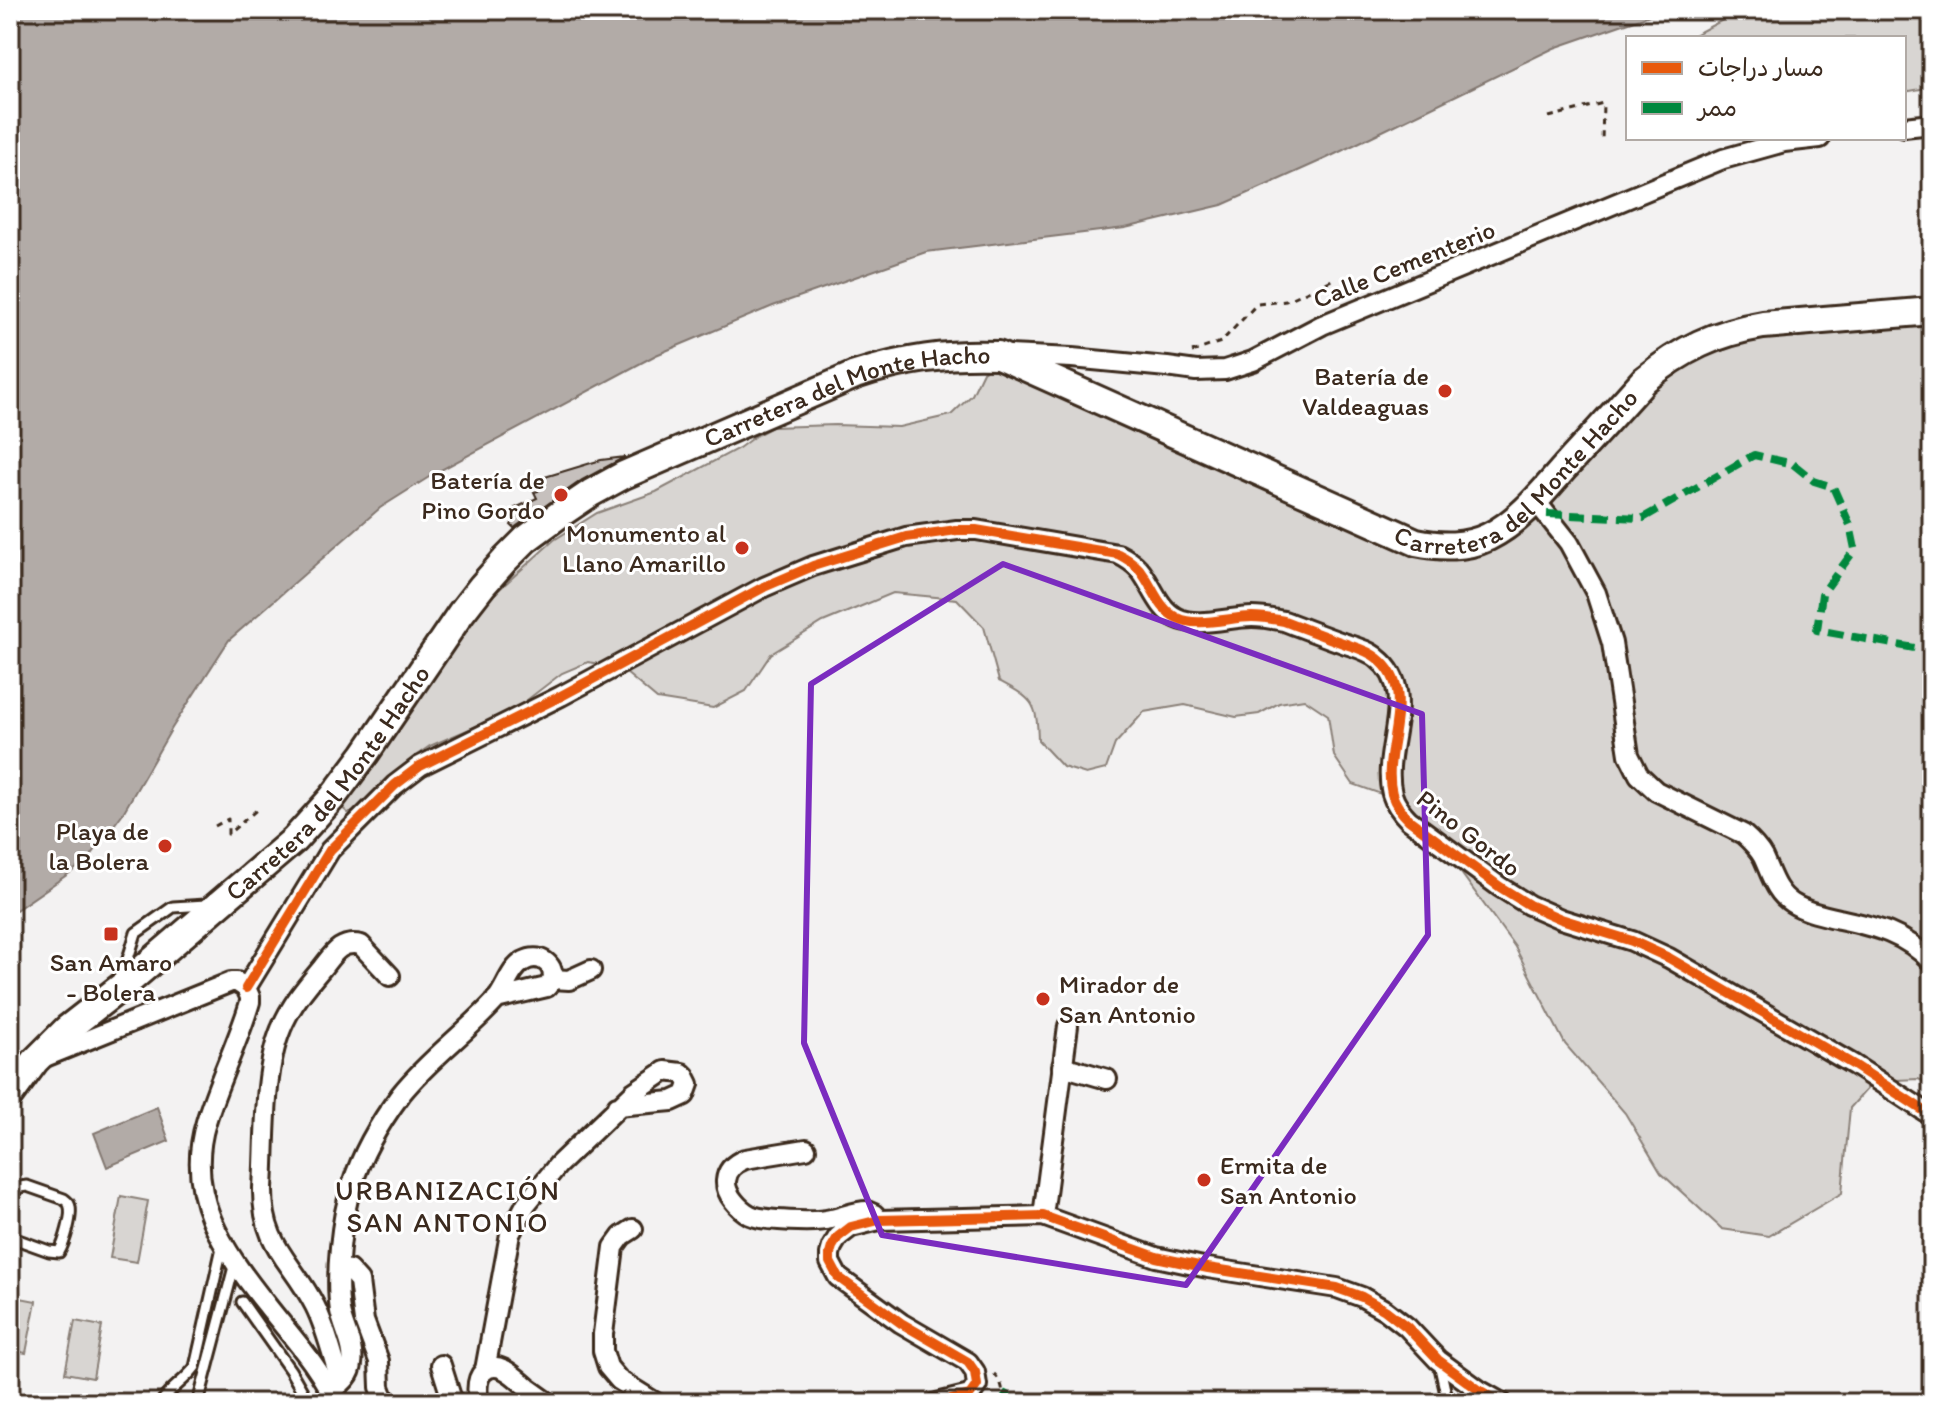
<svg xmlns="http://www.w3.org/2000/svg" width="1942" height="1413" viewBox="0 0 1942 1413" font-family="Itim,'Playpen Sans Arabic',sans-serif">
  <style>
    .green { fill: #d8d5d2; stroke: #8a8078; stroke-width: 2 }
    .water { fill: #b2aba7; stroke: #827770; stroke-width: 2 }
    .building { fill: #c6c0bd; stroke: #3b2a1e; stroke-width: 2 }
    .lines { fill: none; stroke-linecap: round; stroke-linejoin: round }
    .service-casing { stroke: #3b2a1e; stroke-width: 15 }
    .minor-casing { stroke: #3b2a1e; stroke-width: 24 }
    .secondary-casing { stroke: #3b2a1e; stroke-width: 32 }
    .path { stroke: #3b2a1e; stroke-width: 3; stroke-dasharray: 6 6; stroke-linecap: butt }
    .service { stroke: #fff; stroke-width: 9 }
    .minor { stroke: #fff; stroke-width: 18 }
    .secondary { stroke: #fff; stroke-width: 26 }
    .quiet { stroke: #00873e; stroke-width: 8; stroke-dasharray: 16 8; stroke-linecap: butt }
    .cycleway-casing { stroke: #fff; stroke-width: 15 }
    .cycleway { stroke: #e8590c; stroke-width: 10 }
    .marked { fill: none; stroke: #7b2cbf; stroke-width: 6; stroke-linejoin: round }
    .poi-dot { fill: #c8321e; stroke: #fff; stroke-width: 3 }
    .labels { text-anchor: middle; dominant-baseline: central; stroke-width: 6; stroke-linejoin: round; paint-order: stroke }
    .street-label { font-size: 26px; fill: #3b2a1e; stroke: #fff }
    .poi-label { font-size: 26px; fill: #3b2a1e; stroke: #fff; text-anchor: end }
    .neighbourhood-label { font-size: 28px; letter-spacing: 2px; fill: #3b2a1e; stroke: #fff }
  </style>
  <rect width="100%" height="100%" fill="#f3f2f2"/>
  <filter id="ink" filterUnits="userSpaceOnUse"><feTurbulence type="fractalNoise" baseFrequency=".0125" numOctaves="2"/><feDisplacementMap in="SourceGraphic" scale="16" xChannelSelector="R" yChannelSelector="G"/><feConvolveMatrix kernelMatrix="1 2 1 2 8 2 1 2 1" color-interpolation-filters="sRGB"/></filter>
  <g filter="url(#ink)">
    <!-- green -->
    <g class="green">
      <polygon points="1742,10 1932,10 1932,87 1904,92 1904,38 1688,38"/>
      <path d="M1932 321V1084L1918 1079 1874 1081 1850 1108 1842 1193 1769 1236 1722 1229 1661 1173 1625 1113 1565 1044 1515 947 1461 873 1396 810 1384 795 1353 784 1334 756 1328 715 1304 699 1279 703 1259 714 1236 717 1185 705 1144 712 1115 744 1106 769 1086 774 1063 767 1038 740C1037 701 1032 699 999 681L984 627 957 599 893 593 823 622 771 654 746 691 713 708 657 699 619 667 588 662 562 673 514 710 430 746 414 757 353 812 348 813 339 805 462 623 554 540 597 513 656 492 739 448 755 436 772 427 835 425 899 427 951 415 972 395 983 372 999 361 1376 517 1430 533 1478 531 1505 517 1608 431 1671 374 1726 339Z"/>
      <polygon points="121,1196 148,1201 137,1262 110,1258"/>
      <polygon points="10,1296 36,1301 26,1353 10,1350"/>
      <polygon points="75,1321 102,1326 93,1378 65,1373"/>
    </g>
    <!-- water -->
    <g class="water">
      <polygon points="10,10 1664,10 1554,48 1327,158 1222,205 1125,228 926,252 773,306 656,355 437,472 380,508 229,640 172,728 123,813 87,861 10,914"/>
      <polygon points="157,1107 169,1141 107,1167 94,1133"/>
    </g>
    <!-- building -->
    <polygon class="building" points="625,457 582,480 514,528 511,525 515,519 509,511 537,498 534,492 538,491 535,480 601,460"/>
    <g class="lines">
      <!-- service casing -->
      <g class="service-casing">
        <g id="service">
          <polyline points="122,978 136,933 173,907 206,905"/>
          <path d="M10 1195 20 1187 27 1186 64 1199C66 1201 68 1202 69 1204 74 1213 64 1244 59 1252L49 1251 10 1237"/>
          <polyline points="242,1302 290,1370 309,1403"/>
          <polyline points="1439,1363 1448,1403"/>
          <path d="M161 1403C170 1388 185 1381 195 1367L223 1243"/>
          <polyline points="198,1403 235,1263"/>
        </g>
      </g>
      <!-- minor casing -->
      <g class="minor-casing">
        <g id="minor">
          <polyline points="1904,127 1932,124"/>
          <polyline points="1009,355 1072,358 1167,367 1196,371 1225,370 1253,361 1322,325 1723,159 1784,142 1820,138"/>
          <path d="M1535 500 1569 543 1596 593 1612 643 1629 755 1639 775 1656 791 1743 834C1751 841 1758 848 1763 857 1771 874 1775 892 1792 903 1806 912 1823 915 1839 919 1876 927 1904 933 1932 962"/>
          <polyline points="553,979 569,980 591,970"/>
          <path d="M246 988 330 850 395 785 420 766 561 696 764 587 813 566 906 537 957 530H976L1118 554C1126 558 1133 562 1139 569 1152 584 1158 609 1177 618 1197 628 1230 617 1252 617 1263 617 1273 619 1284 621 1303 628 1323 636 1343 643 1354 647 1368 650 1377 658 1421 692 1380 749 1392 794 1395 804 1401 812 1409 820L1500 887 1529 905 1561 919 1632 941 1669 958 1854 1065 1932 1116"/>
          <path d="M246 988 250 997V1002C238 1043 218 1081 206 1122 184 1194 223 1250 266 1304 289 1334 321 1367 335 1403"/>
          <polyline points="45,1057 231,982 237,982 246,988"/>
          <polyline points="1062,1066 1107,1079"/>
          <path d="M806 1149 745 1159C735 1163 727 1169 726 1181 725 1194 739 1209 750 1215 763 1221 816 1223 831 1219 843 1217 854 1211 867 1211L874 1214 879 1220"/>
          <polyline points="1043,1216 1068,1026"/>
          <polyline points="633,1229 622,1236 614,1247 603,1334 603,1351 608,1367 619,1380 656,1403"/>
          <polyline points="340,1268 349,1270 359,1281 364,1321 379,1361 380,1387 386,1403"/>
          <polyline points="441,1365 453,1403"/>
          <polyline points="485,1370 510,1234 526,1204 558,1165 634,1092 665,1071 682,1073 685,1076 689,1084 685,1095 672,1101 617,1106"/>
          <path d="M341 1383C333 1358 327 1330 315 1306 291 1259 262 1247 263 1188 266 1140 263 1072 281 1029 290 1006 306 987 322 968 333 954 341 940 361 945L390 976"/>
          <path d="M331 1392C340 1384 351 1377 352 1364 355 1347 343 1328 340 1311 335 1276 341 1218 352 1185 362 1153 381 1121 401 1094 429 1059 466 1033 496 1000 506 988 510 969 524 961 539 953 554 963 553 979L547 987 496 999"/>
          <path d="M479 1403C477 1393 476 1379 483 1372 498 1357 517 1379 528 1388 535 1393 542 1398 549 1403"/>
          <polyline points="937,1403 970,1395 977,1385 975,1372 968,1362 901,1323 838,1277 830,1262 830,1254 832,1247 838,1237 851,1227 879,1220 1043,1216 1156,1257 1208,1268 1337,1288 1362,1297 1385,1310 1407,1327 1438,1360 1479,1390 1502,1403"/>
        </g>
      </g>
      <!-- secondary casing -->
      <g class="secondary-casing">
        <g id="secondary">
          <path id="s1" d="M10 1095 35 1061 67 1029 130 980 294 840 332 798 365 754 461 613 482 586 505 560 526 539 560 514 591 493 624 475 855 375C904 359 947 353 998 355L1416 542C1441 547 1465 548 1488 537 1519 522 1543 492 1565 467 1592 438 1618 409 1644 380 1682 349 1715 333 1763 325L1932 311"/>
        </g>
      </g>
      <!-- path -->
      <g class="path">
        <polyline points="1549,117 1603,103 1602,142"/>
        <polyline points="1192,352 1221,342 1257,304 1286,301 1334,279"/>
        <polyline points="215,826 228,819 228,834 259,808"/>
        <path d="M994 1374C1002 1381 1005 1393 1001 1403"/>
      </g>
      <!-- service -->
      <use href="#service" class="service"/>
      <!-- minor -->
      <use href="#minor" class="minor"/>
      <!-- secondary -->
      <use href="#secondary" class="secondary"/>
      <!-- quiet -->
      <g class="quiet">
        <polyline points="1547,514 1643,518 1754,455 1793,464 1814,481 1833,487 1850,525 1855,549 1822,594 1817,630 1920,649 1932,647"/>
        <polyline points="1003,1393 1021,1403"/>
      </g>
      <!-- cycleway casing -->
      <g class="cycleway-casing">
        <g id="cycleway">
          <path d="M246 988 330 850 395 785 420 766 561 696 764 587 813 566 906 537 957 530H976L1118 554C1126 558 1133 562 1139 569 1152 584 1158 609 1177 618 1197 628 1230 617 1252 617 1263 617 1273 619 1284 621 1303 628 1323 636 1343 643 1354 647 1368 650 1377 658 1421 692 1380 749 1392 794 1395 804 1401 812 1409 820L1500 887 1529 905 1561 919 1632 941 1669 958 1854 1065 1932 1116"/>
          <polyline points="937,1403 970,1395 977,1385 975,1372 968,1362 901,1323 838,1277 830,1262 830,1254 832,1247 838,1237 851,1227 879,1220 1043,1216 1156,1257 1208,1268 1337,1288 1362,1297 1385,1310 1407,1327 1438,1360 1479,1390 1502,1403"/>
        </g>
      </g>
      <!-- cycleway -->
      <use href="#cycleway" class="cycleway"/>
    </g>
  </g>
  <!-- marked area -->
  <path class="marked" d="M1003 564 1422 714 1428 935 1186 1285 882 1235 804 1043 811 684Z"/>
  <!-- markers -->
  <g class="poi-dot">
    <circle cx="1445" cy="391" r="8"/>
    <circle cx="561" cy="495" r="8"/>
    <circle cx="742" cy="548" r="8"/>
    <circle cx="165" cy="846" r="8"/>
    <rect x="103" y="926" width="16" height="16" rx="4"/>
    <circle cx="1043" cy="999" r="8"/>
    <circle cx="1204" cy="1180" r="8"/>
  </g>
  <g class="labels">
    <!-- street labels -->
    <g class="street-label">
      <text transform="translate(1404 264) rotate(-22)">Calle Cementerio</text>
      <text stroke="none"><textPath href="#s1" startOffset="1120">Carretera del Monte Hacho</textPath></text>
      <text stroke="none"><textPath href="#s1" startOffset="1864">Carretera del Monte Hacho</textPath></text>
      <text stroke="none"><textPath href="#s1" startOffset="448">Carretera del Monte Hacho</textPath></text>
      <text transform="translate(1469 833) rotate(38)">Pino Gordo</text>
    </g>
    <!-- poi labels -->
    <g class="poi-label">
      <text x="1429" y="376">Batería de<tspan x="1429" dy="30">Valdeaguas</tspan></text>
      <text x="545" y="480">Batería de<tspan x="545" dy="30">Pino Gordo</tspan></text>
      <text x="726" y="533">Monumento al<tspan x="726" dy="30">Llano Amarillo</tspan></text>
      <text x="149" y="831">Playa de<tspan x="149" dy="30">la Bolera</tspan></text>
      <text x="111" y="962" text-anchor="middle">San Amaro<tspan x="111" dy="30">- Bolera</tspan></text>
      <text x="1059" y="984" text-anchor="start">Mirador de<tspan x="1059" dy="30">San Antonio</tspan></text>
      <text x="1220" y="1165" text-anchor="start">Ermita de<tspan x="1220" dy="30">San Antonio</tspan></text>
    </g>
    <!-- neighbourhood labels -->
    <g class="neighbourhood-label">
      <text x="448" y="1190">URBANIZACIÓN<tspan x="448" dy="32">SAN ANTONIO</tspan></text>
    </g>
  </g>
  <!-- margin -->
  <rect width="1942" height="1413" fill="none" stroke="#fff" stroke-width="40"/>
  <rect x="20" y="20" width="1902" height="1373" fill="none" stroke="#3b2a1e" stroke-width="3" filter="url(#ink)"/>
  <!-- legend -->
  <rect x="1626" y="36" width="280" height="104" fill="#ffffff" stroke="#b1aaa5" stroke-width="2"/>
  <rect x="1642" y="62" width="40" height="12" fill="#e8590c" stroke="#b1aaa5" stroke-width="2"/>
  <text x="1698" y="76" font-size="24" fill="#3b2a1e">مسار دراجات</text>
  <rect x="1642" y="102" width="40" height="12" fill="#00873e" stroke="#b1aaa5" stroke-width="2"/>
  <text x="1698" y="116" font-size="24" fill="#3b2a1e">ممر</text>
</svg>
